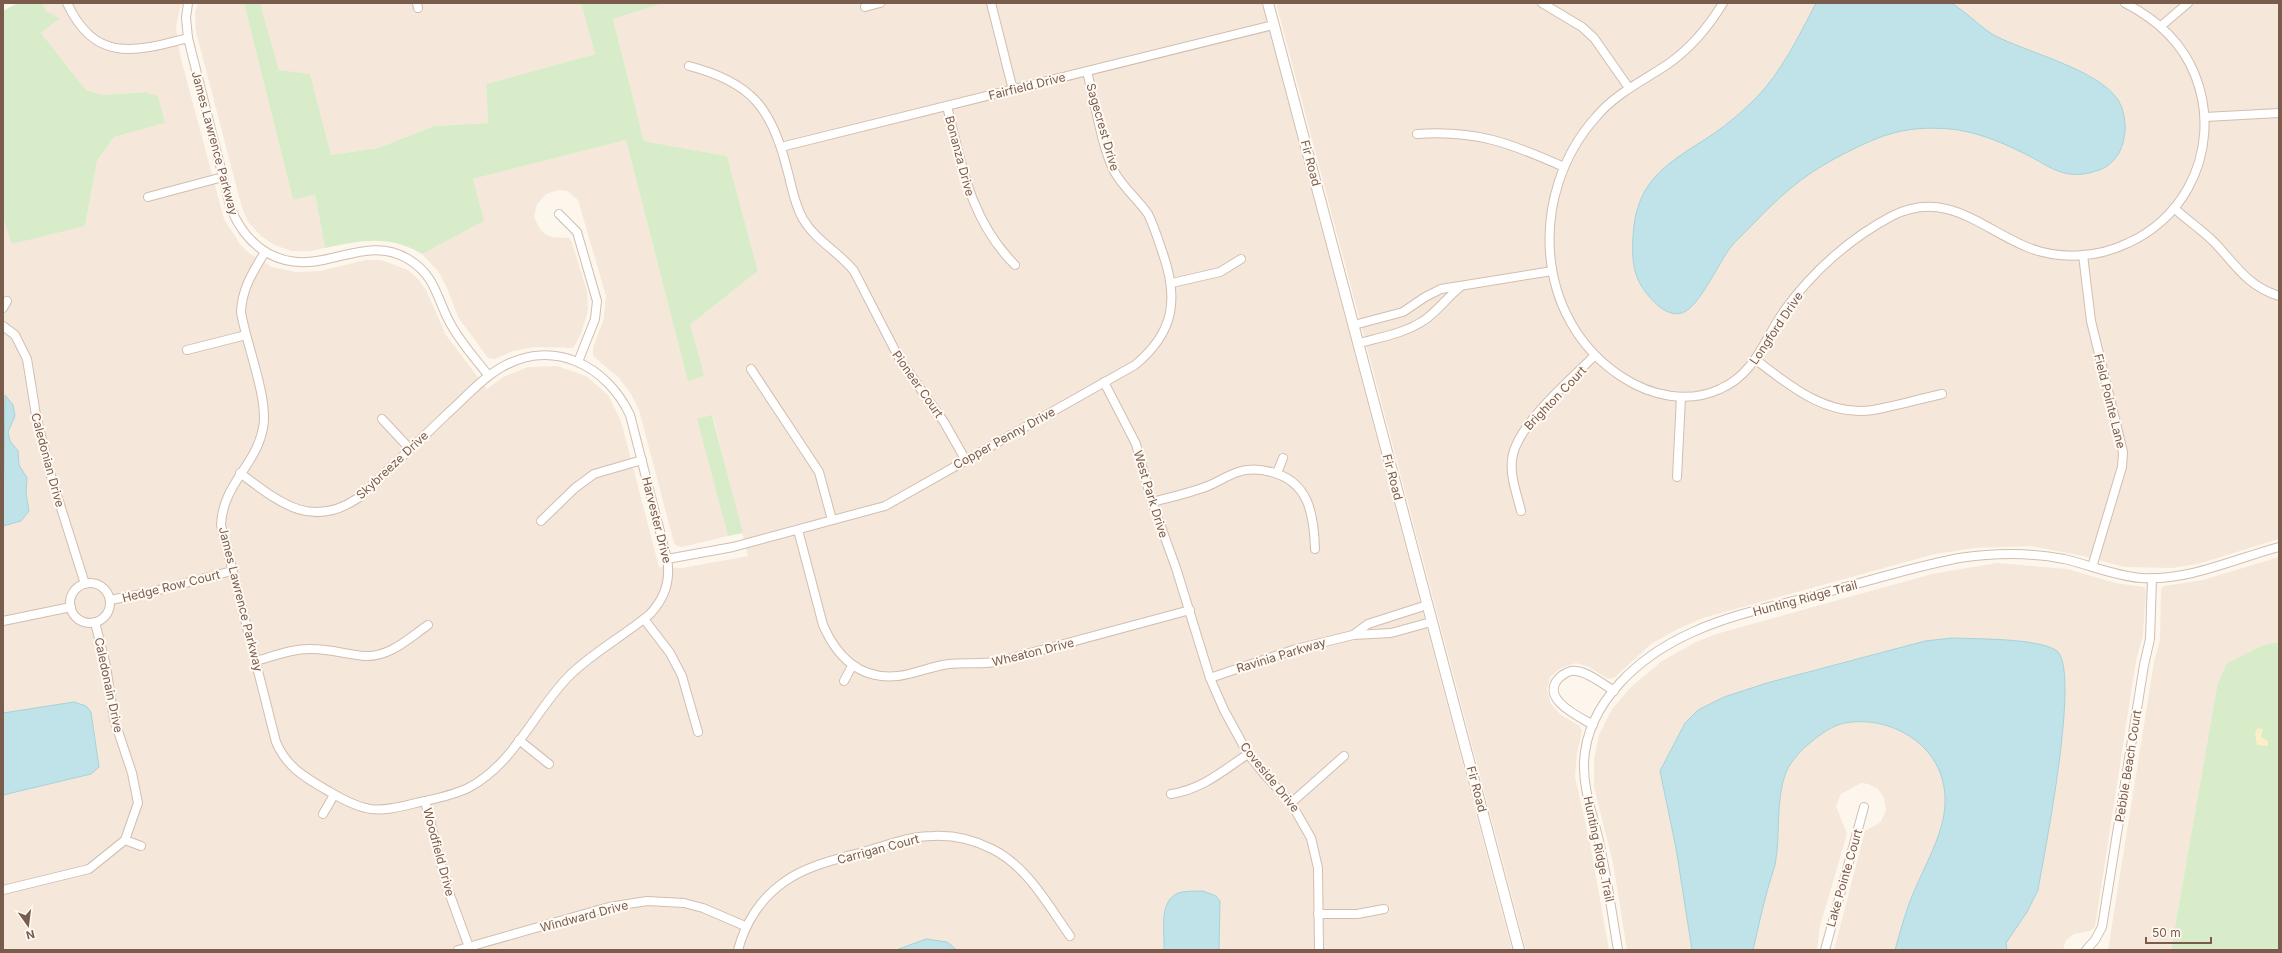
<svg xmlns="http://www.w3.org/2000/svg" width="2282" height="953" viewBox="0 0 2282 953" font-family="Inter,sans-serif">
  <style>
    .residential { fill: #f5e8da }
    .green { fill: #d8ecc9 }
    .sand { fill: #fcefc7 }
    .water { fill: #bfe3e8; stroke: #a5d3da }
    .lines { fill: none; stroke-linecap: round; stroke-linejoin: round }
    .minor-casing { stroke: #d1beb0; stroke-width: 10 }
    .tertiary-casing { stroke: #d1beb0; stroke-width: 12 }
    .minor { stroke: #fff; stroke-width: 8 }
    .tertiary { stroke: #fff; stroke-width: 10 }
    .labels { text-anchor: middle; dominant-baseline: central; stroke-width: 4; stroke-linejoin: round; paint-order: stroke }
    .street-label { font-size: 12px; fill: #7a5c4d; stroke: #fffaf3 }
  </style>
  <rect width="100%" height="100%" fill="#fdf6ec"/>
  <!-- residential -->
  <g class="residential">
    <polygon points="42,3 181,3 176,28 180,55 224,219 240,244 249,253 272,267 296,272 320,271 366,260 381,260 408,270 419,280 426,290 446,335 487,389 503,377 528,367 557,366 586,376 608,395 621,421 659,567 682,568 748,556 713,416 698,419 728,536 682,547 677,546 674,543 639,410 631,394 619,378 593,356 593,348 604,318 606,296 578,200 567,191 559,190 546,194 537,204 534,217 540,229 545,234 552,237 569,238 572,242 587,291 588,309 586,318 580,336 573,348 534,347 513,351 495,359 488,358 458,317 447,288 438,271 422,254 483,221 473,179 626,140 688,382 690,325 758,271 727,156 644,141 613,19 664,3 1262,3 1512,950 3,950 3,217 85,226 97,161 114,137 165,123 144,92 103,95 86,90 41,33 59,18 46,11"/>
    <polygon points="198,3 244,3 293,200 315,195 325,248 310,251 292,251 274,245 261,236 248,222 242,208 196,32 195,13"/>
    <polygon points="260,3 581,3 595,54 486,84 488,123 434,126 378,148 331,155 310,75 279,70"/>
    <polygon points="1276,3 2279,3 2279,539 2198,564 2172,568 2125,567 2078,555 2031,546 1975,548 1935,554 1703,618 1678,629 1651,644 1614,678 1608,679 1589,667 1576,663 1561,668 1550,677 1547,690 1551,704 1561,715 1580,726 1582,732 1577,753 1575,777 1590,843 1609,950 1526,950"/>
    <polygon points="2279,557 2279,642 2263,645 2217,686 2171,950 2108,950 2154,662 2160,640 2161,589 2164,586 2203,580"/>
    <polygon points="1997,563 2067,569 2116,583 2144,587 2146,591 2143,635 2136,661 2095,927 2090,931 2074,934 2066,940 2063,950 1834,950 1865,831 1881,822 1886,810 1884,798 1878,789 1868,784 1861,783 1841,794 1836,806 1847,834 1820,926 1817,950 1627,950 1613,863 1594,787 1594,759 1599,735 1612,709 1631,687 1662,661 1694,643 1716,634 1932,574"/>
  </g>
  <!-- green -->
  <g class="green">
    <polygon points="18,3 42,3 46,11 60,18 41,33 86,90 103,95 144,92 158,96 165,123 114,137 97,161 85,226 12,244 3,217 3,11"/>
    <path d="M244 3H260L279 70 310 74 331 155 378 148 434 126 488 123 486 84 595 54 581 3H664L613 19 644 141 727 156 758 271 690 325 704 375 688 382 626 140 473 179 484 221 422 254C388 234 361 241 325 248L315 195 293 200Z"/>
    <polygon points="712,415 743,533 728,536 697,419"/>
    <polygon points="2279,642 2279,950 2171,950 2217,686 2227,663 2263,645"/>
  </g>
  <!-- sand -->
  <polygon class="sand" points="2258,728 2263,729 2261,737 2268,741 2268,746 2257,745 2255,732"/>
  <!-- water -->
  <g class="water">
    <path d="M1816 3C1848 3 1879 3 1910 3 1922 3 1938 0 1950 3 1958 5 1982 28 1992 34 2025 53 2110 71 2122 108 2127 125 2126 138 2119 153 2114 161 2108 167 2099 170 2063 183 2050 165 2019 151 1999 141 1973 131 1950 129 1902 125 1878 136 1836 158 1802 176 1780 196 1753 224 1746 232 1737 239 1730 248 1719 263 1699 306 1684 312 1668 320 1650 299 1642 287 1632 271 1632 254 1633 236 1636 183 1663 166 1704 140 1723 128 1740 114 1756 98 1782 71 1799 36 1816 3Z"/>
    <polygon points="5,395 13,405 15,416 8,432 10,441 18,451 19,465 27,478 26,493 29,511 21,521 3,526"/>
    <path d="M1952 638C1975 639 2040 638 2057 651 2081 671 2044 855 2038 890L2027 912 2006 943 2007 950H1895C1901 929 1907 906 1916 887 1930 854 1950 823 1944 787 1937 742 1888 715 1845 723 1833 725 1821 734 1811 742 1802 749 1791 761 1786 772 1775 801 1781 835 1775 865 1773 873 1770 880 1768 888 1762 909 1758 929 1753 950H1692L1676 848 1660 771 1685 723 1698 710 1724 697 1767 683 1925 641Z"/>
    <polygon points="74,702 86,706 91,712 99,767 91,774 3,795 3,713"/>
    <path d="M1203 891 1216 896 1220 901 1219 950H1164C1165 932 1158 902 1178 893 1185 891 1196 891 1203 891Z"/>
    <polygon points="926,939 947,942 957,950 896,950"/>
  </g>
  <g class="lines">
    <!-- minor casing -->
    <g class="minor-casing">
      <g id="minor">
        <path d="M67 3C95 63 134 52 188 38"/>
        <path d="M188 3 186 18 188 38 231 209C248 249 280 269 323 260 353 254 380 242 408 259 435 275 436 296 449 321 459 341 475 358 488 375"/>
        <polyline points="417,3 418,8"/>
        <polyline points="991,3 1013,90"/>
        <polyline points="1542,3 1582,27 1594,38 1629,88"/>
        <path d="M1723 3C1709 26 1691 48 1668 64 1643 81 1616 93 1596 117 1528 193 1533 319 1622 377 1651 396 1688 404 1720 389 1755 374 1764 340 1784 311 1812 272 1850 238 1892 216 1946 189 1981 228 2027 247 2059 260 2097 258 2128 243 2153 232 2175 212 2188 188 2207 154 2210 112 2195 75 2182 42 2156 19 2125 3"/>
        <polyline points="865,7 880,3"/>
        <polyline points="2161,26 2188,3"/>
        <path d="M689 66C751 82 772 108 787 169 792 186 794 204 803 219 815 240 839 252 854 271L900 360 944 422 965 459"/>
        <path d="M947 106C962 166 970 220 1015 265"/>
        <polyline points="2205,117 2279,113"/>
        <path d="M1417 134C1477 130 1510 143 1564 167"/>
        <polyline points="781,147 1273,25"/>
        <polyline points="148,197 223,177"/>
        <path d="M2174 208C2187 220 2202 230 2214 242 2236 265 2247 286 2279 296"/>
        <polyline points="559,214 577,232 597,301 595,319 578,362"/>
        <polyline points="2083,255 2091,321 2123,452 2122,467 2092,567"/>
        <polyline points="1172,283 1220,272 1241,259"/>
        <polyline points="3,308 7,301"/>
        <polyline points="1354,325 1403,312 1425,297 1441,289 1552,271"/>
        <polyline points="3,326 15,335 27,359 36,415 50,473 85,584"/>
        <path d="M1359 343C1382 337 1406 333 1426 319 1438 310 1448 297 1460 287"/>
        <polyline points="187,350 246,335"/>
        <path d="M1756 360C1790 386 1827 417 1873 410 1896 406 1919 399 1942 394"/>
        <polyline points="751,369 819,472 832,520"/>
        <polyline points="1104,382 1136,444 1152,502 1176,568 1210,678 1224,710 1248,754 1265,775 1291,803 1311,838 1318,868 1319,950"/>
        <polyline points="382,419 410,449"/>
        <path d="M240 473C279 502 311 530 358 498 388 470 418 442 447 414 465 398 481 379 502 367 554 338 607 366 630 415L667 559C671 580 665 598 650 614 625 635 595 651 571 674 535 709 515 764 468 788 452 796 433 799 416 803 376 813 366 813 330 792 306 778 287 768 276 742L221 525C223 483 256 466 263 428 269 399 246 344 241 312 242 288 253 272 265 252"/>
        <polyline points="1277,473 1283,458"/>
        <polyline points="1677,477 1681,397"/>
        <path d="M1152 502C1171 497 1190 493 1208 486 1218 482 1228 475 1238 472 1249 468 1260 469 1271 472 1309 481 1314 515 1315 549"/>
        <path d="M1521 511C1517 494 1510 477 1512 460 1515 426 1571 380 1594 356"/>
        <polyline points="541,521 575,488 594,474 642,460"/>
        <path d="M798 530 823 625C837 657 860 680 898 676 915 674 932 666 949 664 967 662 983 665 1001 661L1190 610"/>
        <path d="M667 559 733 547 885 506 1135 365C1175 332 1179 298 1162 251 1158 239 1154 226 1148 214 1138 199 1123 188 1114 171 1101 145 1095 101 1087 72"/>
        <circle cx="90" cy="603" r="20"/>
        <polyline points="110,600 147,593 232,571"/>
        <polyline points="644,619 670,653 682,676 698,732"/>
        <polyline points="3,621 71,607"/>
        <polyline points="95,622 106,666 114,719 132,773 138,803 125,840"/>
        <polyline points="1353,635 1368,624 1427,605"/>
        <path d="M256 661C274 656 294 648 313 649 331 649 348 655 365 656 390 657 409 638 428 625"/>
        <polyline points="1210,678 1296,649 1353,635 1391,633 1431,622"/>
        <polyline points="844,681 852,666"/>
        <path d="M1593 725C1580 717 1539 699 1559 678 1563 674 1570 670 1576 671 1588 672 1603 684 1614 691"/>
        <polyline points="519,740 549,764"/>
        <path d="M1171 794C1201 790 1224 770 1248 754"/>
        <polyline points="425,801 447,887 469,947"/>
        <polyline points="1291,803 1344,756"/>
        <polyline points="323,814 334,795"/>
        <polyline points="125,840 141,846"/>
        <polyline points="3,890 89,869 125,840"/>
        <polyline points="1318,914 1357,914 1384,909"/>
        <polyline points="458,950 609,907 647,901 684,903 703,908 745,926"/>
        <path d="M738 950C745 923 761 898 784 882 808 865 838 859 866 851 888 845 910 836 933 836 953 835 974 840 992 849 1027 866 1048 905 1070 936"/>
        <path d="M1618 950C1612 914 1607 877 1599 841 1593 815 1583 790 1584 762 1587 701 1641 655 1693 632 1734 613 1781 605 1824 593 1868 581 1913 567 1959 558 1994 553 2029 552 2064 559 2090 565 2115 576 2141 578 2189 581 2234 559 2279 547"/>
        <polyline points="1825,950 1864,807"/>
        <polyline points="2086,950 2095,940 2102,927 2144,665 2150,639 2152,578"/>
      </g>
    </g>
    <!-- tertiary casing -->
    <g class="tertiary-casing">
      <polyline id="tertiary" points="1268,3 1519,950"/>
    </g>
    <!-- minor -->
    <use href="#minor" class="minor"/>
    <!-- tertiary -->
    <use href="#tertiary" class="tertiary"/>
  </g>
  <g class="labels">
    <!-- street labels -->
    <g class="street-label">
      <text transform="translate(1027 86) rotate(-14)">Fairfield Drive</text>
      <text transform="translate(1103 127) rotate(74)">Sagecrest Drive</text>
      <text transform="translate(215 143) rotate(75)">James Lawrence Parkway</text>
      <text transform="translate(960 156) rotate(75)">Bonanza Drive</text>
      <text transform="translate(1311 163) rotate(75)">Fir Road</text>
      <text transform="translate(1776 328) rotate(-56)">Longford Drive</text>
      <text transform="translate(918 384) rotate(55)">Pioneer Court</text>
      <text transform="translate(1555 398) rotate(-46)">Brighton Court</text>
      <text transform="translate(2110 401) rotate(76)">Field Pointe Lane</text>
      <text transform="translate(1004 438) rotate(-29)">Copper Penny Drive</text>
      <text transform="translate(48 460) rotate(75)">Caledonian Drive</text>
      <text transform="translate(392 465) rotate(-43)">Skybreeze Drive</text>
      <text transform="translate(1393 477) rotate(75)">Fir Road</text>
      <text transform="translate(1151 494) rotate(73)">West Park Drive</text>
      <text transform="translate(657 520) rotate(76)">Harvester Drive</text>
      <text transform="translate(171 586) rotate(-14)">Hedge Row Court</text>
      <text transform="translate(1805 598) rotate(-15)">Hunting Ridge Trail</text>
      <text transform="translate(241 599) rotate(76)">James Lawrence Parkway</text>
      <text transform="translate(1033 652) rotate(-14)">Wheaton Drive</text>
      <text transform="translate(1281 655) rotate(-17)">Ravinia Parkway</text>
      <text transform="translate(109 685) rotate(78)">Caledonain Drive</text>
      <text transform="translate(2128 766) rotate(-81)">Pebble Beach Court</text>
      <text transform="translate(1270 777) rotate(51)">Coveside Drive</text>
      <text transform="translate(1477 789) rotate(75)">Fir Road</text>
      <text transform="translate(878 849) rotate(-15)">Carrigan Court</text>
      <text transform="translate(1599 849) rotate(78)">Hunting Ridge Trail</text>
      <text transform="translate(439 852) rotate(75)">Woodfield Drive</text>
      <text transform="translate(1844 878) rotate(-74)">Lake Pointe Court</text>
      <text transform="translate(584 916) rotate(-15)">Windward Drive</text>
    </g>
  </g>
  <!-- border -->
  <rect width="2282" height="953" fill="none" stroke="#7a5c4d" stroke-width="8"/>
  <!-- north arrow -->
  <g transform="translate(28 925) rotate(166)" stroke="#fffaf3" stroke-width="3" paint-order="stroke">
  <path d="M0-3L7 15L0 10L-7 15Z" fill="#7a5c4d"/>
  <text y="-6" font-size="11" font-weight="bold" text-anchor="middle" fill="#7a5c4d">N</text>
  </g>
  <!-- scale -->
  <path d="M2146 937v6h65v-6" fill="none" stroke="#7a5c4d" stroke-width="2"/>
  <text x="2152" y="937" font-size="12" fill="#7a5c4d" stroke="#fffaf3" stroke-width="3" paint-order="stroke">50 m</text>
</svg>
